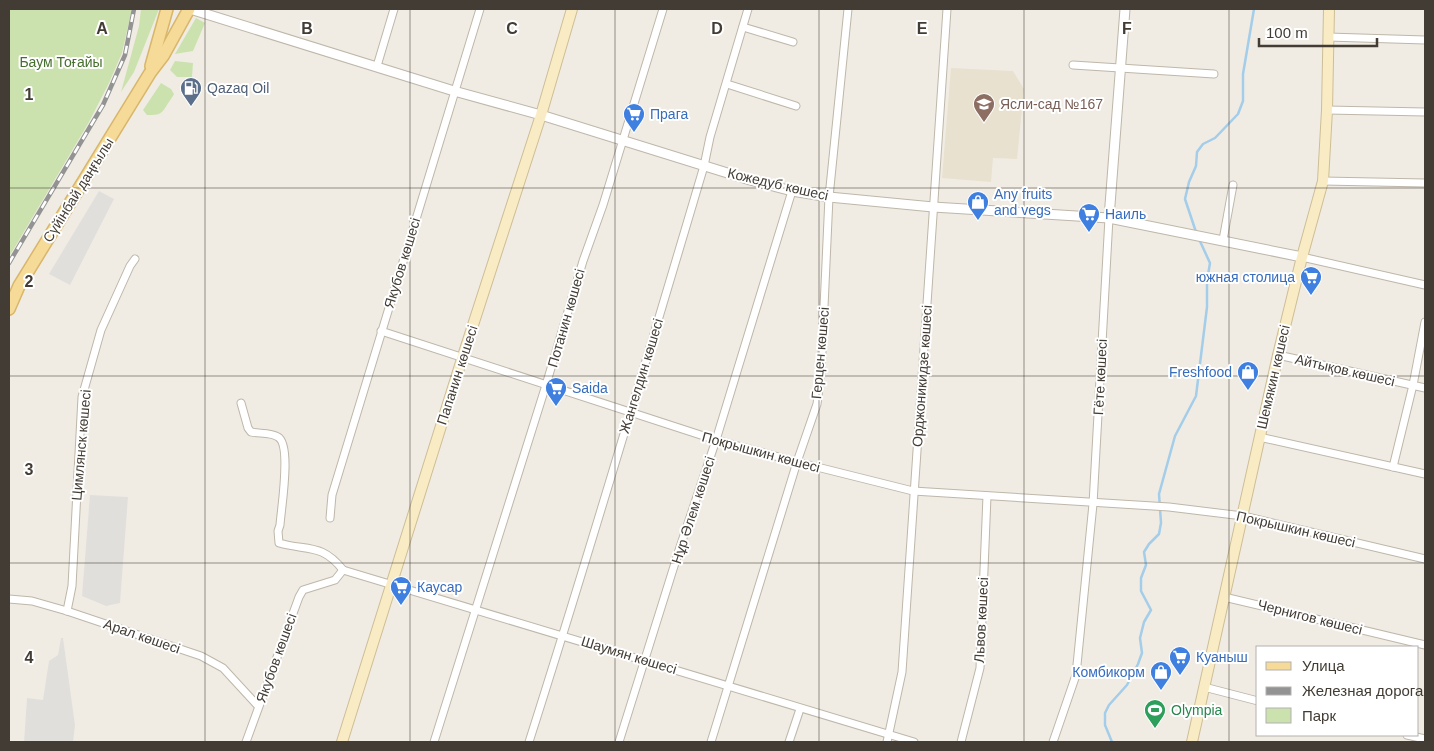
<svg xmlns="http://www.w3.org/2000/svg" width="1434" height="751" viewBox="0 0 1434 751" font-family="Arial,sans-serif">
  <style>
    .education { fill: #e8e1cf }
    .green { fill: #cbe2af }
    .parking { fill: #e1dfdc }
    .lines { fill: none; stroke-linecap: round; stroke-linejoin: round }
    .stream { stroke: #a4cde9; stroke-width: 2.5 }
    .minor-casing { stroke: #beb7aa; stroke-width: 9 }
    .tertiary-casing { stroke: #beb7aa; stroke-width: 11 }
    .secondary-casing { stroke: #cdbe96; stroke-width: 12 }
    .primary-casing { stroke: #d8b66a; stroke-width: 14 }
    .minor { stroke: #fff; stroke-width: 7 }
    .tertiary { stroke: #fff; stroke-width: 9 }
    .secondary { stroke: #f9ecc4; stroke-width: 10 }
    .primary { stroke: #f5da98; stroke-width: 11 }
    .rail-casing { stroke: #939393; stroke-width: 4.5 }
    .rail { stroke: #fff; stroke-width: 2.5; stroke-dasharray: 8; stroke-linecap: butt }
    .grid { fill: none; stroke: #423c34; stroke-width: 1; stroke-opacity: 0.55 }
    .labels { text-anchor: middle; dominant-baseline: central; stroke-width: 4; stroke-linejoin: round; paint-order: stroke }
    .park-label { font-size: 14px; fill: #466e2d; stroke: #fff }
    .service-label { font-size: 14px; fill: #4e5e75; stroke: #fff; text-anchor: start }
    .education-label { font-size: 14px; fill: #785e54; stroke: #fff; text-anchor: start }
    .shop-label { font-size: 14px; fill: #366cbe; stroke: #fff; text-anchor: start }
    .street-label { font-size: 14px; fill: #423c34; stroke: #fff }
    .leisure-label { font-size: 14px; fill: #27864d; stroke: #fff; text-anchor: start }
    .grid-label { font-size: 16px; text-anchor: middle; font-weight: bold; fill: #423c34; stroke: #fff; stroke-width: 4; stroke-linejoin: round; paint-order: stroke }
  </style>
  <rect width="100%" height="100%" fill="#f0ece4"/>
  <!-- education -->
  <polygon class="education" points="951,68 1013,71 1024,89 1017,159 993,158 991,182 942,178"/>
  <!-- green -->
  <g class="green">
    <polygon points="9,9 132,9 122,53 109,83 89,122 9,257"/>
    <polygon points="141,9 159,9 134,72 121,92 139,26"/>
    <polygon points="196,18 205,23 193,51 175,54"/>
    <polygon points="175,61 193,63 192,77 177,77 170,70"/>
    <path d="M161 83 171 89 174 94C172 98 170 100 167 105 161 115 159 115 147 115L143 110Z"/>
  </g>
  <!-- parking -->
  <g class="parking">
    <polygon points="99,191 114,199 70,285 49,274"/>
    <polygon points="90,495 128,497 120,603 106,606 82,596"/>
    <polygon points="61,638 63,638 75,725 73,742 24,742 27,698 43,700 49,661 58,655"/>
  </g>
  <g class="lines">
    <!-- stream -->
    <g class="stream">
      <polyline points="1196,232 1185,199 1189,182 1196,166 1197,152 1203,144 1215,138 1238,114 1243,101 1243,74 1254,9"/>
      <polyline points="1112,742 1105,725 1105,713 1109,705 1127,685 1138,664 1142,653 1140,638 1144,622 1151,610 1141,591 1141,578 1146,565 1144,552 1149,544 1159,534 1161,523 1159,494 1175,436 1196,396 1207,307 1207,281 1210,263 1199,239"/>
    </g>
    <!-- minor casing -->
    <g class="minor-casing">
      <g id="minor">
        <polyline points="743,27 793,42"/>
        <polyline points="1328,37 1425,40"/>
        <polyline points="1073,65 1214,74"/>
        <polyline points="377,66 394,9"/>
        <polyline points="727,84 796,106"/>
        <polyline points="1327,110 1425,112"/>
        <polyline points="1323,181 1425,183"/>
        <polyline points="1223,240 1233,185"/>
        <polyline points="1302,257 1425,285"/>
        <polyline points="381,331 716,440 797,462 913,491 1169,507 1243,516 1425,559"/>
        <polyline points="1278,355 1425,388"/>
        <path d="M241 403 248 428 251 432C259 434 270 432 278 437 292 445 281 509 280 525L278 531 279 543C307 551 322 543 343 570"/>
        <polyline points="1259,437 1425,474"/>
        <polyline points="1393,467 1413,385 1425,322"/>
        <polyline points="330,518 332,495 480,9"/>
        <polyline points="343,570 914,742"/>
        <polyline points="1224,597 1425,645"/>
        <polyline points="9,599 32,601 67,611 201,656 223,668 258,706"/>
        <polyline points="67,611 72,586 82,397 101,330 130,266 135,259"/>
        <polyline points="1204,687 1258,701"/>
        <polyline points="1407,735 1425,739"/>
        <polyline points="246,742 299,597 303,590 335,580 343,570"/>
        <polyline points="434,742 546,385 583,261 603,205 663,9"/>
        <path d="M529 742C590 551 647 358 704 166L710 137 748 9"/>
        <polyline points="619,742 680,547 716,440 792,191"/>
        <polyline points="711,742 797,462 817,404 821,373 829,197 848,9"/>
        <polyline points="789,742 800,709"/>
        <polyline points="887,742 902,672 947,9"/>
        <polyline points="961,742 980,668 987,496"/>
        <polyline points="1053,742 1076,675 1093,504 1109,218"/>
      </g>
    </g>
    <!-- tertiary casing -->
    <g class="tertiary-casing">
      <g id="tertiary">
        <polyline points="190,9 454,91 541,115 750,180 792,191 829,197 933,207 1109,218 1302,257"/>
        <polyline points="1109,218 1125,9"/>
      </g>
    </g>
    <!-- secondary casing -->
    <g class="secondary-casing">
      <g id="secondary">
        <polyline points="342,742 462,359 541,115 572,9"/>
        <polyline points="1192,742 1278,355 1302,257 1323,181 1327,110 1329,9"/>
      </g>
    </g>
    <!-- primary casing -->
    <g class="primary-casing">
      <g id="primary">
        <polyline points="151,66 167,9"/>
        <polyline points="9,309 19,286 150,73 163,56 189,9"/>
      </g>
    </g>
    <!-- minor -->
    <use href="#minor" class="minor"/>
    <!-- tertiary -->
    <use href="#tertiary" class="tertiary"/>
    <!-- secondary -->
    <use href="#secondary" class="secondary"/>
    <!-- primary -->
    <use href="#primary" class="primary"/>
    <!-- rail casing -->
    <g class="rail-casing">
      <polyline id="rail" points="9,263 103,105 125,55 134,9"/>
    </g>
    <!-- rail -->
    <use href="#rail" class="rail"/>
  </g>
  <!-- grid -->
  <path class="grid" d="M205 9V742M410 9V742M615 9V742M819 9V742M1024 9V742M1229 9V742M9 188H1425M9 376H1425M9 563H1425"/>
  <!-- icons -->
  <defs>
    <g id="fuel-pin" transform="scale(1.125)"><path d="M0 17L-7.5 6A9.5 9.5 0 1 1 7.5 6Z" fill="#5c6f8a" stroke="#fff"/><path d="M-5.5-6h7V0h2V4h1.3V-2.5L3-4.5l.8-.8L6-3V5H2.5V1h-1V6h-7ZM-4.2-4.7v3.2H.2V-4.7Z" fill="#fff"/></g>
    <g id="school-pin" transform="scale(1.125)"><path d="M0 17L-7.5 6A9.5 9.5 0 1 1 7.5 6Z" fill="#8d6e63" stroke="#fff"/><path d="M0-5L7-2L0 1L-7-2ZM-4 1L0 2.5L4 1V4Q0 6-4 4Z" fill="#fff"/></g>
    <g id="supermarket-pin" transform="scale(1.125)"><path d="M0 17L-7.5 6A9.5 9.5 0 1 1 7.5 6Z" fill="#3f7fe0" stroke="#fff"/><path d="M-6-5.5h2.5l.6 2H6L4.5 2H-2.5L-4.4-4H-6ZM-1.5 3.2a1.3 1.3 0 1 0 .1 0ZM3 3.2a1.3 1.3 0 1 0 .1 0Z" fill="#fff"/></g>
    <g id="shop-pin" transform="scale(1.125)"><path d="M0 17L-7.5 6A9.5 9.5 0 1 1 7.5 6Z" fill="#3f7fe0" stroke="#fff"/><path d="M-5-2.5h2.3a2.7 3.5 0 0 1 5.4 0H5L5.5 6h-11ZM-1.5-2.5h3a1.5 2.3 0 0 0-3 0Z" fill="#fff"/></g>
    <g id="stadium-pin" transform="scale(1.125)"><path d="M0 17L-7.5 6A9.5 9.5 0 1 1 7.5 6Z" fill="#2e9e5b" stroke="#fff"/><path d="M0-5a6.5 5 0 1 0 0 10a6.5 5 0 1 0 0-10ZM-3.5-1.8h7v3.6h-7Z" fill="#fff"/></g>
  </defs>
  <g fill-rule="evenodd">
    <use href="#fuel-pin" x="191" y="88"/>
    <use href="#school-pin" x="984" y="104"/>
    <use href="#supermarket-pin" x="634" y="114"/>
    <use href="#shop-pin" x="978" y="202"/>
    <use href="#supermarket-pin" x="1089" y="214"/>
    <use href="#supermarket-pin" x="1311" y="277"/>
    <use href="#shop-pin" x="1248" y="372"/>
    <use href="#supermarket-pin" x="556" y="388"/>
    <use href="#supermarket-pin" x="401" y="587"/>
    <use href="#supermarket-pin" x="1180" y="657"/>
    <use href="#shop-pin" x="1161" y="672"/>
    <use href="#stadium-pin" x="1155" y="710"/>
  </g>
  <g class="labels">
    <!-- park labels -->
    <g class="park-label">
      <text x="61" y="62">Баум Тоғайы</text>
    </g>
    <!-- service labels -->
    <g class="service-label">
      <text x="207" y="88">Qazaq Oil</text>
    </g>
    <!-- education labels -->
    <g class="education-label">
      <text x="1000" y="104">Ясли-сад №167</text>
    </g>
    <!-- shop labels -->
    <g class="shop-label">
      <text x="650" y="114">Прага</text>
      <text x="994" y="194">Any fruits<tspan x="994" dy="16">and vegs</tspan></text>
      <text x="1105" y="214">Наиль</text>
      <text x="1295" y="277" text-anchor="end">южная столица</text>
      <text x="1232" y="372" text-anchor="end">Freshfood</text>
      <text x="572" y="388">Saida</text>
      <text x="417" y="587">Каусар</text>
      <text x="1196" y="657">Куаныш</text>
      <text x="1145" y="672" text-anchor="end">Комбикорм</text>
    </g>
    <!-- street labels -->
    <g class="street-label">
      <text transform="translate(778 184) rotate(13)">Кожедуб көшесі</text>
      <text transform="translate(78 190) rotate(-58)">Сүйінбай даңғылы</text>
      <text transform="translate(402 263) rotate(-73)">Якубов көшесі</text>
      <text transform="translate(566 318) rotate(-74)">Потанин көшесі</text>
      <text transform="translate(820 353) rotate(-85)">Герцен көшесі</text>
      <text transform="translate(1345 370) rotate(13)">Айтықов көшесі</text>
      <text transform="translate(457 375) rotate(-72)">Папанин көшесі</text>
      <text transform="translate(641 376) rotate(-73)">Жангелдин көшесі</text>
      <text transform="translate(922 376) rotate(-86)">Орджоникидзе көшесі</text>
      <text transform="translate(1100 377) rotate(-87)">Гёте көшесі</text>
      <text transform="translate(1273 377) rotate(-77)">Шемякин көшесі</text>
      <text transform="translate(81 445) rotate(-85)">Цимлянск көшесі</text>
      <text transform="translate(761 452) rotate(15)">Покрышкин көшесі</text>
      <text transform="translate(693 510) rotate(-72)">Нұр Әлем көшесі</text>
      <text transform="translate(1296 529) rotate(13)">Покрышкин көшесі</text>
      <text transform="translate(1310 617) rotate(14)">Чернигов көшесі</text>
      <text transform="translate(981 620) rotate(-87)">Львов көшесі</text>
      <text transform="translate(142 636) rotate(19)">Арал көшесі</text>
      <text transform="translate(629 655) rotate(17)">Шаумян көшесі</text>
      <text transform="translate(276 658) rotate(-70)">Якубов көшесі</text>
    </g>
    <!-- leisure labels -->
    <g class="leisure-label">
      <text x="1171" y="710">Olympia</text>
    </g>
  </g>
  <g class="grid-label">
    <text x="102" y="34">A</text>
    <text x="307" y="34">B</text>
    <text x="512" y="34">C</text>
    <text x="717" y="34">D</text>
    <text x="922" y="34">E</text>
    <text x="1127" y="34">F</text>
    <text x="29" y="100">1</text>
    <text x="29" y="287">2</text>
    <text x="29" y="475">3</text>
    <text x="29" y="663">4</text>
  </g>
  <!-- border -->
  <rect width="1434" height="751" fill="none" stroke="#423c34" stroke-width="20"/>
  <!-- legend -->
  <rect x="1256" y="646" width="162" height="90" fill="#ffffff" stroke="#b3b1ae"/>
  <rect x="1266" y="662" width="25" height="8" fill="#f5da98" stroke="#b3b1ae"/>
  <text x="1302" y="671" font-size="15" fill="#423c34">Улица</text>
  <rect x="1266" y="687" width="25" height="8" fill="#939393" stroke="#b3b1ae"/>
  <text x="1302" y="696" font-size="15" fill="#423c34">Железная дорога</text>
  <rect x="1266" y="708" width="25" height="15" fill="#cbe2af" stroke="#b3b1ae"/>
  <text x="1302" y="721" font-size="15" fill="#423c34">Парк</text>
  <!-- scale -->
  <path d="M1259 38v8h118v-8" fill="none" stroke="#423c34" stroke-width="2.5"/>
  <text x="1266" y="38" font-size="15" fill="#423c34" stroke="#ffffff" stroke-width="4" paint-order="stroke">100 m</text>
</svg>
